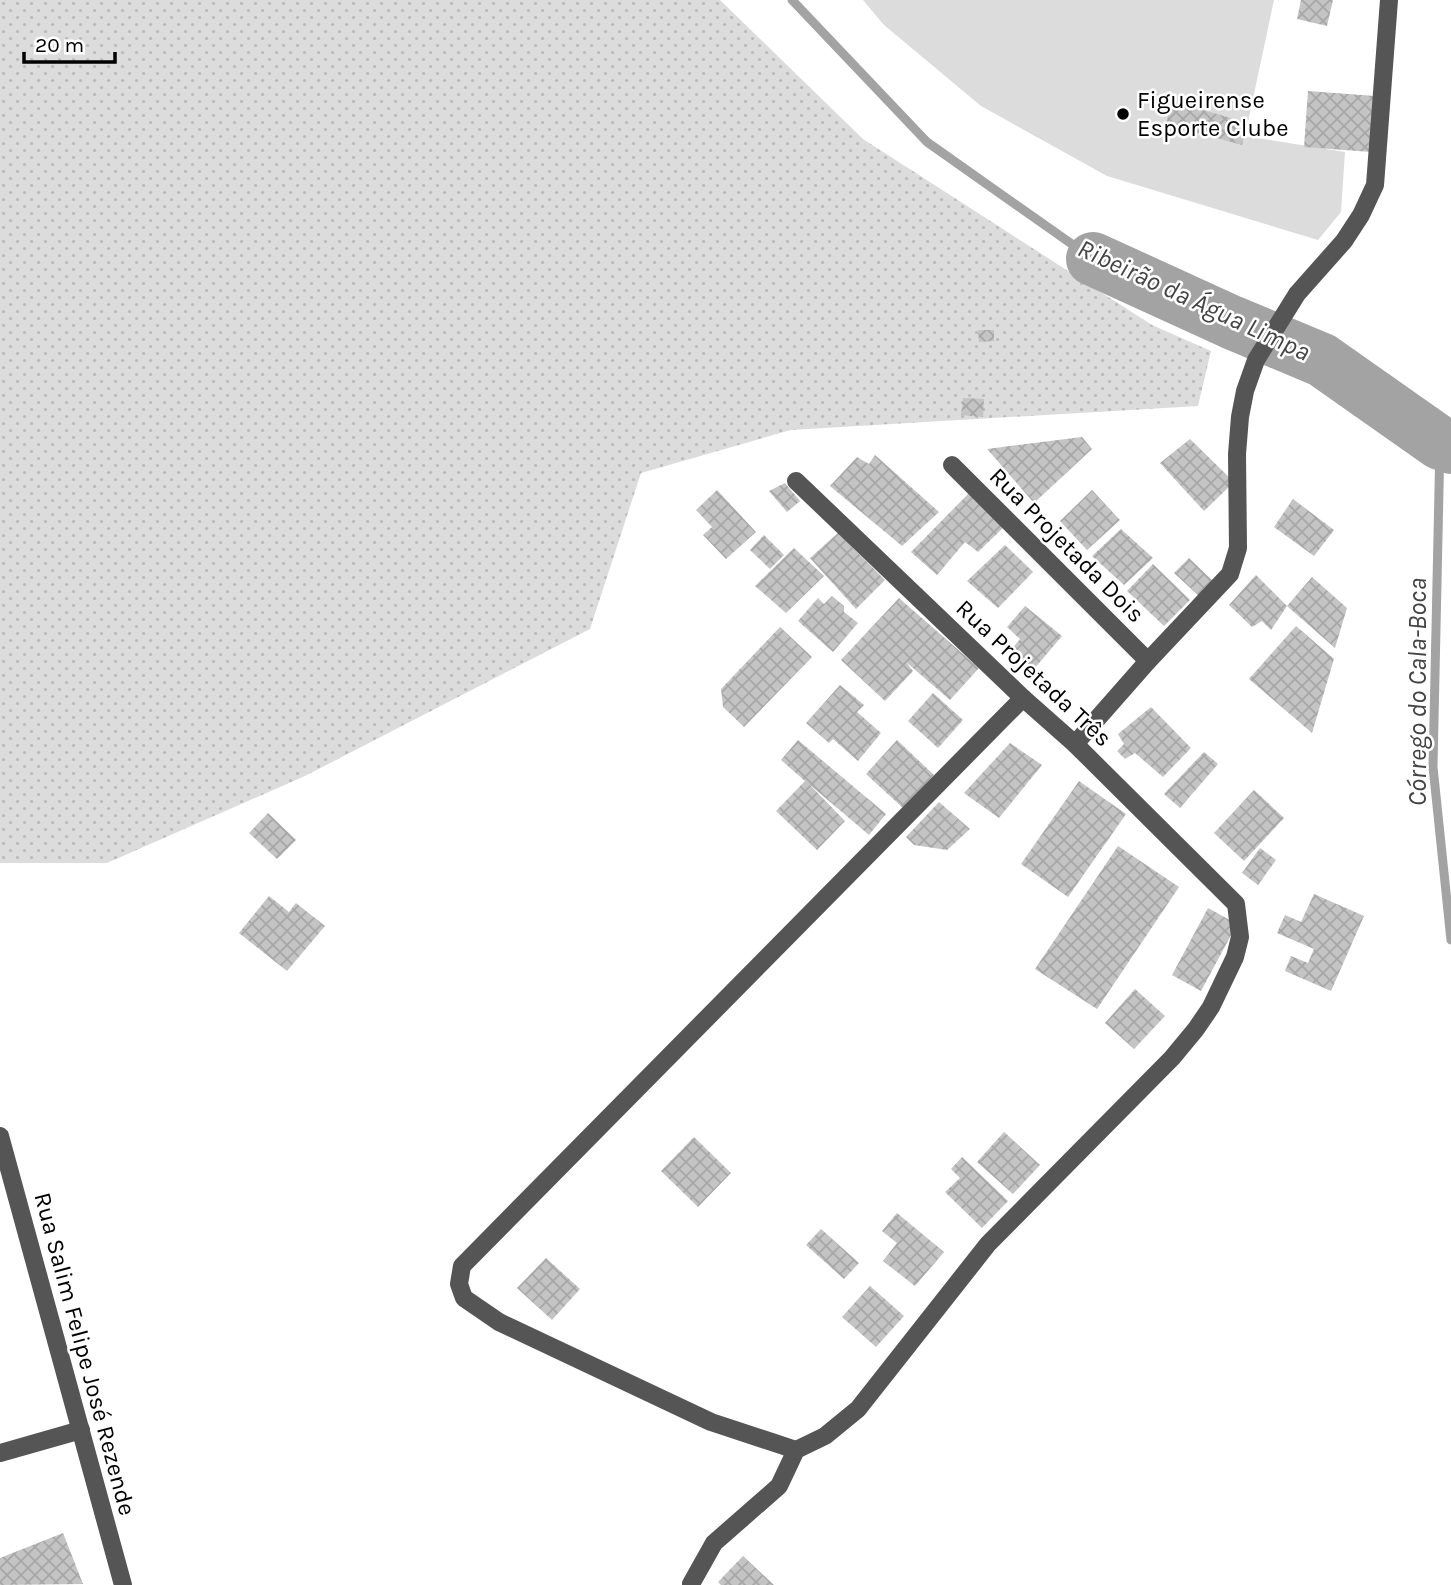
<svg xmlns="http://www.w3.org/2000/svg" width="1451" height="1585" viewBox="0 0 1451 1585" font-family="Karla,sans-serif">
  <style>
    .grass { fill: url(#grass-dots) }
    .garden { fill: #dcdcdc }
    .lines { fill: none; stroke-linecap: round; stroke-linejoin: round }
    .stream { stroke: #a3a3a3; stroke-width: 9 }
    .river { stroke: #a3a3a3; stroke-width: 54 }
    .building { fill: url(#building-cross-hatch) }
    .minor { stroke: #555; stroke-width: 18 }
    .poi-dot { fill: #000; stroke: #fff; stroke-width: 2.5 }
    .labels { text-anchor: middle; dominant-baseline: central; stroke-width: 5; stroke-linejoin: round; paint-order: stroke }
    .poi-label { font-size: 24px; fill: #000; stroke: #fff; text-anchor: start }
    .street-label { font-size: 24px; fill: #000; stroke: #fff }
    .water-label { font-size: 26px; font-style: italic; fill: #444; stroke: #fff }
  </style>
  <defs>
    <pattern id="grass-dots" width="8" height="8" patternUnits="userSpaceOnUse" patternTransform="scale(1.75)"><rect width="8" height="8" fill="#dcdcdc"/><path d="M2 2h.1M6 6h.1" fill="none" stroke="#bbb" stroke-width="1.8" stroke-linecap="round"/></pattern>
    <pattern id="building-cross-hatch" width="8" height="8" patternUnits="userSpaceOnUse" patternTransform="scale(1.75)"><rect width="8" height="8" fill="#c4c4c4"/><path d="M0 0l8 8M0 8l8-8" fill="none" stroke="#a7a7a7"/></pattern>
  </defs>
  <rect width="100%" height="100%" fill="#fff"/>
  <!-- grass -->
  <polygon class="grass" points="0,0 720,0 863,139 1152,325 1211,351 1198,406 791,430 641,473 590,629 305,776 107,863 0,863"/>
  <!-- garden -->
  <polygon class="garden" points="863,0 1274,0 1245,136 1345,152 1341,212 1318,240 1107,176 981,106 884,25"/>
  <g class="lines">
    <!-- stream -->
    <g class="stream">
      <polyline points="792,0 927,142 1093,259"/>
      <polyline points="1440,443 1433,767 1451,940"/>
    </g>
    <!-- river -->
    <polyline class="river" points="1093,259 1231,322 1322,360 1440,443 1451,447"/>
  </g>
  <!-- building -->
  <g class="building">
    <polygon points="1301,0 1333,0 1327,26 1297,19"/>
    <polygon points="1308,91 1375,96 1371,152 1304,147"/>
    <polygon points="1172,101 1248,123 1242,145 1166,124"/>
    <polygon points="978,330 994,330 994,341 979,342"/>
    <polygon points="963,398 984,399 983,417 961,415"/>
    <polygon points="1082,437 1092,449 1034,503 987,449"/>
    <polygon points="1190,439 1234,482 1204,511 1160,463"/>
    <polygon points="875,455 939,512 902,546 830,486 857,457 869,464"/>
    <polygon points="785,483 800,501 787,512 769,491"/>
    <polygon points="717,490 756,532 726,559 703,535 712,527 696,510"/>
    <polygon points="1092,490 1120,520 1087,550 1060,521"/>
    <polygon points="970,492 1005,526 978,552 965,542 937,575 911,552"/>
    <polygon points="1293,499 1334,530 1314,556 1274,527"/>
    <polygon points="1121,529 1153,558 1124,585 1092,556"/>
    <polygon points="838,533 885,580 856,609 810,558"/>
    <polygon points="764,535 784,555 770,569 750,550"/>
    <polygon points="1005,545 1033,572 998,608 967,581"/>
    <polygon points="794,548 824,576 786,613 755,586"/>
    <polygon points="1189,558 1214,582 1200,597 1174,573"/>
    <polygon points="1153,564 1190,600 1164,626 1127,591"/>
    <polygon points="1256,575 1287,606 1312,577 1347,608 1335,648 1287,606 1271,630 1262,621 1252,627 1229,605"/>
    <polygon points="832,596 844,606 844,612 858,623 833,652 798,621 818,598 824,604"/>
    <polygon points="899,598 979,668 950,700 906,662 913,671 885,701 841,660"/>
    <polygon points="1025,606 1062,636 1034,669 1011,650 1020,639 1007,627"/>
    <polygon points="1296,626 1334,659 1312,733 1249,679"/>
    <polygon points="780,627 812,657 744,727 723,707 721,689"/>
    <polygon points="840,685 864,705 857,712 881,733 858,761 833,739 829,743 806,723"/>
    <polygon points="933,693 963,720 938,748 908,721"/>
    <polygon points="1151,707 1191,748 1163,777 1135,753 1125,759 1117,751 1124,744 1118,734"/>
    <polygon points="798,740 886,814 869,835 809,784 845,821 817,850 776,811 805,781 781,760"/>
    <polygon points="897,740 934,775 903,808 866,774"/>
    <polygon points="1010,743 1042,765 999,818 964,793"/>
    <polygon points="1204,752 1218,764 1180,808 1164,794"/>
    <polygon points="1079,781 1126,814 1068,897 1021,864"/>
    <polygon points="1254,790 1284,818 1244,861 1214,833"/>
    <polygon points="939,802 970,829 947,850 914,845 906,837"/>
    <polygon points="268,813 296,840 277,859 249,833"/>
    <polygon points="1118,846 1179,887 1097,1009 1035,969"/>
    <polygon points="1260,848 1276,860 1258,885 1242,873"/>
    <polygon points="1314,894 1364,916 1331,991 1285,971 1291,956 1308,963 1314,949 1277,933 1285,915 1301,922"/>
    <polygon points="269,896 289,912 296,903 325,926 287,971 239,933"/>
    <polygon points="1208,908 1237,924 1201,991 1172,975"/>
    <polygon points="1135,989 1165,1016 1134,1049 1105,1023"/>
    <polygon points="1004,1132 1040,1165 1013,1194 977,1162"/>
    <polygon points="694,1137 731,1173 698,1207 661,1171"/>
    <polygon points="962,1157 1008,1201 982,1228 945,1192 960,1178 951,1169"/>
    <polygon points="897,1213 944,1252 915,1286 883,1261 897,1243 882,1231"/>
    <polygon points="821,1229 859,1263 844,1279 806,1245"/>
    <polygon points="546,1258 580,1289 552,1320 517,1288"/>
    <polygon points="870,1286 904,1316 876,1347 842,1317"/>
    <polygon points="63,1533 83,1584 0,1585 0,1558"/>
    <polygon points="743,1556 774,1585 721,1585 718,1582"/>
  </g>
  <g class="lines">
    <!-- minor -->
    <g class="minor">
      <polyline points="952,465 1148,661"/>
      <polyline points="1075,744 1148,661 1230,574 1238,548 1237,454 1240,417 1245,391 1256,360 1297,294 1344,241 1361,215 1375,185 1389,0"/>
      <polyline points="0,1136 123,1585"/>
      <polyline points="796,1450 711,1422 499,1322 464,1298 459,1284 462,1266 1023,698"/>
      <polyline points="0,1453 81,1430"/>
      <polyline points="691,1584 714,1543 779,1486 796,1450 825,1436 858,1409 988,1244 1172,1058 1196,1029 1211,1007 1235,957 1240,937 1236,904 1075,744 1023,698 796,481"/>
    </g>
  </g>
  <!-- markers -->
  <circle class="poi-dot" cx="1123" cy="114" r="7"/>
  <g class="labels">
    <!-- poi labels -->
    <g class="poi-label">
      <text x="1137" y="100">Figueirense<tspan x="1137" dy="28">Esporte Clube</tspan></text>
    </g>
    <!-- street labels -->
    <g class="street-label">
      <text transform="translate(1067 545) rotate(45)">Rua Projetada Dois</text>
      <text transform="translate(1034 673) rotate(43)">Rua Projetada Três</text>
      <text transform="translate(85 1354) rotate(75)">Rua Salim Felipe José Rezende</text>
    </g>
    <!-- water labels -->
    <g class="water-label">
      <text transform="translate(1194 300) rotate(25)">Ribeirão da Água Limpa</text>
      <text transform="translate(1417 692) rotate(-90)">Córrego do Cala-Boca</text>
    </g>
  </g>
  <!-- scale -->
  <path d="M24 52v10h91v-10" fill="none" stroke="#000000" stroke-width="3.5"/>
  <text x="35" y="52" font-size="21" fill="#000000" stroke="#ffffff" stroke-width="5" paint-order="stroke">20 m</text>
</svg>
